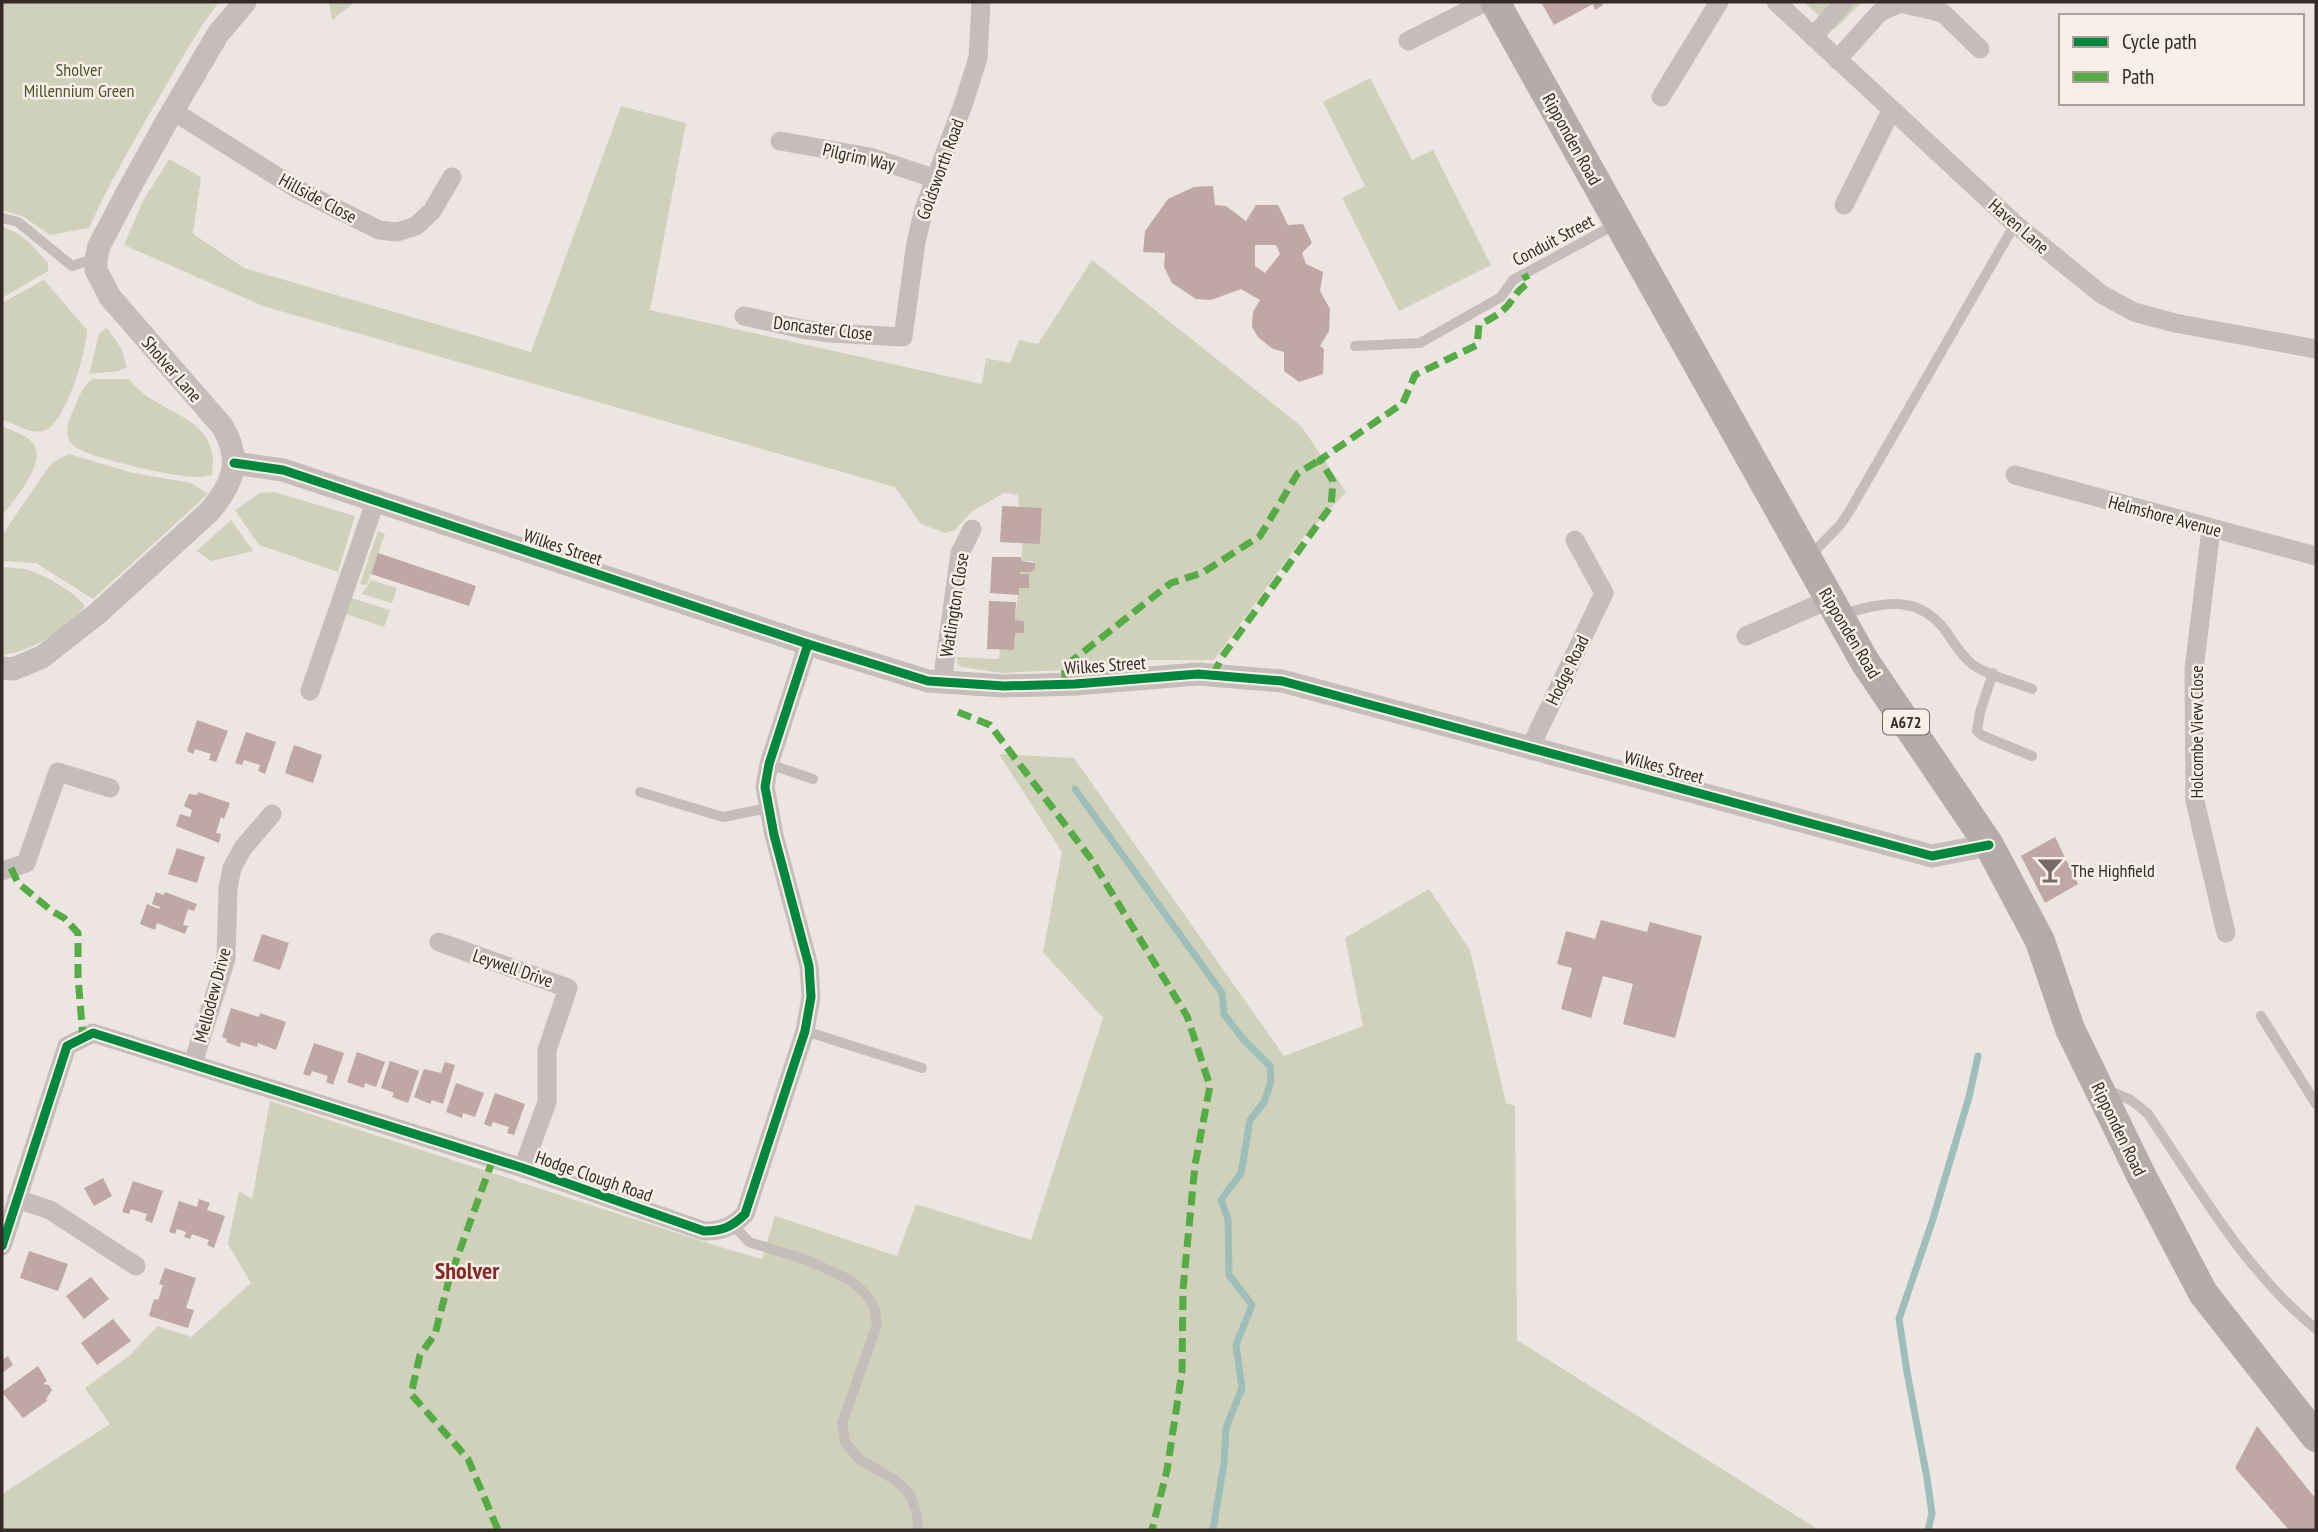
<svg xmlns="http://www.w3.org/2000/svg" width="2318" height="1532" viewBox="0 0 2318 1532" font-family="'PT Sans Narrow',sans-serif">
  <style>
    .green { fill: #d0d1bb }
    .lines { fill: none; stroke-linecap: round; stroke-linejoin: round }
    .stream { stroke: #9dbeb9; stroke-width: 7 }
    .building { fill: #bfa7a3; fill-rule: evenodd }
    .service { stroke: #c5bdba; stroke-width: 10 }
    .minor { stroke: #c5bdba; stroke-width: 19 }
    .tertiary { stroke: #c5bdba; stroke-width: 23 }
    .primary { stroke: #b4aca9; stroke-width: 30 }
    .quiet { stroke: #55ab44; stroke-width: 7; stroke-dasharray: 14 7; stroke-linecap: butt }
    .cycleway-casing { stroke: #f9efe8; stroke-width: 13 }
    .cycleway { stroke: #00873e; stroke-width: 9 }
    .labels { text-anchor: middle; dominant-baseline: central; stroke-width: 5; stroke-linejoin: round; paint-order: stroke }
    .shield { fill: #f9efe8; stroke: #706562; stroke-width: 2 }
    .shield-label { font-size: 16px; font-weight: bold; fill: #362a28 }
    .park-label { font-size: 18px; fill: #4b542c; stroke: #f9efe8 }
    .street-label { font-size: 18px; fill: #362a28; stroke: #f9efe8 }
    .poi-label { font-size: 18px; fill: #362a28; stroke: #f9efe8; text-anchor: start }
    .district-label { font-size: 24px; font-weight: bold; fill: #832b23; stroke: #f9efe8 }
  </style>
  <rect width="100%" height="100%" fill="#ece5e1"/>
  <!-- green -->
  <g class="green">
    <path d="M2 2H219C198 29 181 60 164 89 137 135 111 180 89 228L50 235 24 217 2 210Z"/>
    <polygon points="329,2 355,2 332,20"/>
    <polygon points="1803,2 1862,2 1835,29"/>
    <polygon points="1370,78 1412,160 1433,150 1491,265 1399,311 1342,198 1365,186 1323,102"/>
    <polygon points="621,106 686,123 650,310 982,384 986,358 1010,363 1019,340 1038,344 1092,260 1301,426 1346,492 1301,540 1214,660 1148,660 1062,670 1002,673 962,667 957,664 957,657 999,659 1000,649 1015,633 1024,633 1024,621 1015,620 1019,588 1029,587 1029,575 1020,574 1020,572 1031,572 1035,569 1035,563 1032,561 1021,561 1023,543 1040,543 1042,509 1019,507 1018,495 1004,493 971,512 955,530 945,533 921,524 895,487 263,306 124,245 143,201 169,159 201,177 193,234 244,268 531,352"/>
    <path d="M2 227C27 235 31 245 48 263V271L2 298Z"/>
    <path d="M44 280 87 330C87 351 65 426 43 431 30 434 14 424 2 419V303Z"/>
    <polygon points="107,328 121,348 127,367 118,371 89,374 99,334"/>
    <path d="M93 379H129C157 417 222 413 212 475 207 476 201 477 196 477 175 477 88 458 74 446 63 437 68 421 73 411 79 399 81 386 93 379Z"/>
    <path d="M2 426C11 430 24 434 31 441 51 459 13 501 2 516Z"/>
    <polygon points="69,454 133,473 191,483 208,494 93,599 36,563 2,561 2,535 46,471 53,462"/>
    <polygon points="274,492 355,516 338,572 259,545 235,510 260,493"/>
    <polygon points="231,520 253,551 211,561 197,551"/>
    <polygon points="378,531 385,534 367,585 360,584"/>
    <path d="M2 567C9 568 17 568 24 569 39 571 79 594 85 607 61 630 36 651 2 655Z"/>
    <polygon points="371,580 397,588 392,603 362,594"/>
    <polygon points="351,598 390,610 384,627 346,614"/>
    <polygon points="999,754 1074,758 1284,1056 1363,1026 1345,938 1429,889 1470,950 1506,1103 1515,1106 1517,1340 1819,1530 2,1530 2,1494 110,1424 85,1388 129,1356 158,1326 191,1337 251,1283 228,1244 239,1191 252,1199 270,1101 717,1246 762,1259 775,1216 897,1256 916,1204 1031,1240 1103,1018 1043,952 1062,852"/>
  </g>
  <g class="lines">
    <!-- stream -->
    <g class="stream">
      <polyline points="1075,789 1222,993 1224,1014 1243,1039 1270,1066 1271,1082 1264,1102 1250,1120 1241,1173 1221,1200 1228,1219 1229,1275 1252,1305 1236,1345 1242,1388 1226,1428 1224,1463 1213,1530"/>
      <polyline points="1928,1530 1932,1514 1927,1478 1907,1372 1899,1319 1932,1222 1969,1097 1978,1056"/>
    </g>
  </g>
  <!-- building -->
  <g class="building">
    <polygon points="1541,2 1602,2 1603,5 1595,10 1593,4 1554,25"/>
    <path d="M1213 186 1215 205 1226 206 1246 221 1256 205H1278L1288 225 1303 224 1312 243 1302 253 1306 264 1323 272 1320 291 1330 309 1329 331 1320 346 1324 349 1323 374 1299 382 1284 371V352L1273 349 1258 337 1252 327 1253 312 1260 300 1241 289 1211 300 1196 299 1172 283 1164 267 1165 253 1143 252 1145 231 1168 199 1194 187ZM1255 245H1276L1280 254 1265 273 1255 266Z"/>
    <polygon points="1002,506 1042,508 1040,544 1000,542"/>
    <polygon points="378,553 476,586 469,606 371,574"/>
    <polygon points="992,557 1021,557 1021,561 1035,563 1035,569 1031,572 1020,572 1020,574 1029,574 1029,588 1019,588 1019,595 990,593"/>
    <polygon points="989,601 1016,602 1015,620 1024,621 1024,633 1015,633 1014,650 987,649"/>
    <polygon points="197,720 228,731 216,762 209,760 211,754 195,749 193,754 187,751"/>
    <polygon points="246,732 276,742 265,774 258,771 260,765 244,760 242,765 235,763"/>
    <polygon points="294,745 322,755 313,783 285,773"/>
    <polygon points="198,792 230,803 224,819 221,817 216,833 221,834 219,843 176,826 180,814 190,817 192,810 184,806 189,794 197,795"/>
    <polygon points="2055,837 2078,884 2045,903 2021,856"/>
    <polygon points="177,848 205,857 197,883 168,874"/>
    <polygon points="156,892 164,895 165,892 197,904 194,911 188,909 183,925 188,926 185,934 157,923 155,930 140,924 147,904 159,909 160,907 152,904"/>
    <polygon points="1601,920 1647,932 1650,922 1702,936 1675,1038 1623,1024 1633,984 1603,976 1591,1018 1561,1009 1572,968 1557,964 1566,931 1595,939"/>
    <polygon points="262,934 289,943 280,970 253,961"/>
    <polygon points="231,1008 259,1017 260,1013 286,1022 276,1050 258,1043 257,1047 241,1042 240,1047 226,1042 227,1039 222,1037"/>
    <polygon points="314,1043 344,1053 333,1085 326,1082 328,1076 312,1071 310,1076 303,1074"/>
    <polygon points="357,1052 385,1062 376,1087 365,1083 364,1088 347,1082"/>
    <polygon points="390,1061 419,1071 408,1103 392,1097 394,1093 381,1088"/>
    <polygon points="445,1062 455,1065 443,1104 432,1100 430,1104 414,1097 424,1069 441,1073"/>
    <polygon points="456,1083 484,1093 475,1117 463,1113 462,1118 446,1112"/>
    <polygon points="495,1093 525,1104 514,1135 507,1133 509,1127 493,1122 491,1127 484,1124"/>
    <polygon points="103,1178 112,1196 94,1206 84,1188"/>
    <polygon points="133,1181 163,1191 152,1223 145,1220 147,1214 131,1209 129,1214 122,1212"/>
    <polygon points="199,1199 210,1203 207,1210 225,1216 214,1248 207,1245 209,1240 192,1234 190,1239 184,1237 186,1232 177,1229 175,1234 169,1232 179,1201 197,1207"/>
    <polygon points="29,1251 68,1264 58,1291 20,1278"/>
    <polygon points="165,1268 196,1278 186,1308 194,1310 188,1328 149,1316 154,1299 158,1300 163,1285 159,1284"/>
    <polygon points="91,1277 109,1299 84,1319 66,1296"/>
    <polygon points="113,1319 131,1341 97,1365 81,1343"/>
    <polygon points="8,1356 13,1365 2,1373 2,1360"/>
    <polygon points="38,1366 47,1381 43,1384 49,1385 52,1390 46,1399 47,1401 23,1418 2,1392"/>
    <polygon points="2257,1426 2316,1499 2316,1530 2289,1530 2235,1468"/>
  </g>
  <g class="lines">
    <!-- service -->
    <g class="service">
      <polyline points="2,218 18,222 72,266 96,258"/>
      <polyline points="1355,346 1420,343 1501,297 1513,280 1616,224"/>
      <polyline points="1810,556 1840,525 1849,512 2015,224"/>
      <path d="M1843 614C1882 603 1916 593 1945 630 1953 641 1961 656 1972 664 1988 676 2013 681 2032 689"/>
      <polyline points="1993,673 1980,712 1977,731 1983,736 2032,756"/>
      <polyline points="769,764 813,779"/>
      <polyline points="640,792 723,817 768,808"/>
      <polyline points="2261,1016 2316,1104"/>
      <polyline points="805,1031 922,1068"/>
      <path d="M2109 1091 2131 1100 2148 1114C2199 1189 2245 1271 2316 1329"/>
      <polyline points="733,1225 749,1242 807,1260 850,1280 866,1294 875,1309 877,1325 842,1423 845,1442 859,1459 895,1480 910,1494 917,1515 918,1530"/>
    </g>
    <!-- minor -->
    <g class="minor">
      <polyline points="1776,2 2015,224 2101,294 2134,312 2175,323 2316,349"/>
      <polyline points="1813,37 1844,2"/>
      <polyline points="1408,41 1485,2"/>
      <polyline points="1837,60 1880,12 1900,3 1943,13 1980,49"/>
      <polyline points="1661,97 1719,2"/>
      <polyline points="173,111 297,189 379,230 397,232 416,226 432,211 452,177"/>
      <polyline points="780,141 870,157 936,179"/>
      <polyline points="1844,205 1891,111"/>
      <polyline points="744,316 802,329 830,333 903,337 916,242 924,209 964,102 978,58 981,2"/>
      <polyline points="2015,475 2316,556"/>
      <polyline points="2211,529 2194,670 2195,801 2226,933"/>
      <polyline points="1746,636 1830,599"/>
      <polyline points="942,683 960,553 972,529"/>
      <polyline points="310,691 375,502"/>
      <polyline points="1530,748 1604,593 1575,540"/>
      <polyline points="2,871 26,863 58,772 110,788"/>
      <polyline points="439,942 568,988 547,1050 547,1102 523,1168"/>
      <polyline points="193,1063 226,959 228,888 232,868 243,848 272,814"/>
      <polyline points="17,1199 50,1210 136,1266"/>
      <path d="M2 1246 67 1046 93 1033 523 1168 704 1231C722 1231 732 1227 745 1214L805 1031 811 997 809 966 774 835 765 787 769 764 808 644"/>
    </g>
    <!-- tertiary -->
    <g class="tertiary">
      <polyline points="234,463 283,470 808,644 928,681 1004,686 1075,684 1198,674 1282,681 1932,856 1989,845"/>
      <path d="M2 668 13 669 42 657 98 613 209 512C233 484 243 460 222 426L110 297 96 270V258L99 246 129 189 168 119 218 34 245 2"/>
    </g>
    <!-- primary -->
    <polyline class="primary" points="1495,2 1865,662 1989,845 2040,941 2070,1029 2141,1175 2203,1293 2316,1437"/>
    <!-- quiet -->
    <g class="quiet">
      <path d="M1213 675 1222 657 1331 506 1333 481 1320 460 1403 403 1415 375 1477 345 1479 325C1490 319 1501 314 1509 304 1517 294 1516 291 1529 283L1524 274"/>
      <polyline points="1066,684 1064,667 1171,583 1202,573 1260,536 1298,473 1320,460"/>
      <polyline points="958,712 990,725 1091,859 1187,1016 1210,1086 1195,1165 1183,1289 1182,1372 1167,1470 1152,1530"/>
      <polyline points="11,868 18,883 52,911 64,918 78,933 78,977 83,1038"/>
      <polyline points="493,1159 449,1280 435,1334 420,1355 411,1394 468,1459 498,1530"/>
    </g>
    <!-- cycleway casing -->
    <g class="cycleway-casing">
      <g id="cycleway">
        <polyline points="234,463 283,470 808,644 928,681 1004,686 1075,684 1198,674 1282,681 1932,856 1989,845"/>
        <path d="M2 1246 67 1046 93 1033 523 1168 704 1231C722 1231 732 1227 745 1214L805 1031 811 997 809 966 774 835 765 787 769 764 808 644"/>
      </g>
    </g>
    <!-- cycleway -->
    <use href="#cycleway" class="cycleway"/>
  </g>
  <!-- icons -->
  <defs>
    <g id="bar-bare" transform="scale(2.1)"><path d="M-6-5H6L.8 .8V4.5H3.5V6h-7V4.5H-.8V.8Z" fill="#766b69" stroke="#f9efe8" stroke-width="2.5" paint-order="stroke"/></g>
  </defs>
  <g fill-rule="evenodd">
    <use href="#bar-bare" x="2050" y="870"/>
  </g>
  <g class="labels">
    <!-- shield labels -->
    <rect class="shield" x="1883" y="709.5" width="46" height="25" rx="5"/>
    <g class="shield-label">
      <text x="1906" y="722">A672</text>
    </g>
    <!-- park labels -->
    <g class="park-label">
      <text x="79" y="69">Sholver<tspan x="79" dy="21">Millennium Green</tspan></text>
    </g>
    <!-- street labels -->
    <g class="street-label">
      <text transform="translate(1572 139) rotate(61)">Ripponden Road</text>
      <text transform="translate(859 157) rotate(13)">Pilgrim Way</text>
      <text transform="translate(940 169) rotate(-70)">Goldsworth Road</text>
      <text transform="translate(318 198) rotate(28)">Hillside Close</text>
      <text transform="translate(2019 226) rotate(41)">Haven Lane</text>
      <text transform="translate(1553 240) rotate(-28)">Conduit Street</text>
      <text transform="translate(823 328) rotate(7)">Doncaster Close</text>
      <text transform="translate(172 369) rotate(49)">Sholver Lane</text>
      <text transform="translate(2165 516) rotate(15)">Helmshore Avenue</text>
      <text transform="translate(563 547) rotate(18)">Wilkes Street</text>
      <text transform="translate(954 605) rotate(-81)">Watlington Close</text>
      <text transform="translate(1850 633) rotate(59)">Ripponden Road</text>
      <text transform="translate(1105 665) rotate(-4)">Wilkes Street</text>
      <text transform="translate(1567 670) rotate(-64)">Hodge Road</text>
      <text transform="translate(2196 732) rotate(-90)">Holcombe View Close</text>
      <text transform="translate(1664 767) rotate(15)">Wilkes Street</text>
      <text transform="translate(513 968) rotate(19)">Leywell Drive</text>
      <text transform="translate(212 995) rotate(-75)">Mellodew Drive</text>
      <text transform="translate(2119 1129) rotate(64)">Ripponden Road</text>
      <text transform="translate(594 1176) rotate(19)">Hodge Clough Road</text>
    </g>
    <!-- poi labels -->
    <g class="poi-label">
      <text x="2071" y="870">The Highfield</text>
    </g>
    <!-- district labels -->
    <g class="district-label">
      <text x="467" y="1270">Sholver</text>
    </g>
  </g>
  <!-- border -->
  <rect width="2318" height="1532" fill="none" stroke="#362a28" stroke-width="7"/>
  <!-- legend -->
  <rect x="2059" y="14" width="245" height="91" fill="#f9efe8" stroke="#aba09b" stroke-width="2"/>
  <rect x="2073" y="37" width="35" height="10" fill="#00873e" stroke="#aba09b" stroke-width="2"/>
  <text x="2122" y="49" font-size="21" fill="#362a28">Cycle path</text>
  <rect x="2073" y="72" width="35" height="10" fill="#55ab44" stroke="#aba09b" stroke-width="2"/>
  <text x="2122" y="84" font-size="21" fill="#362a28">Path</text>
</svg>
